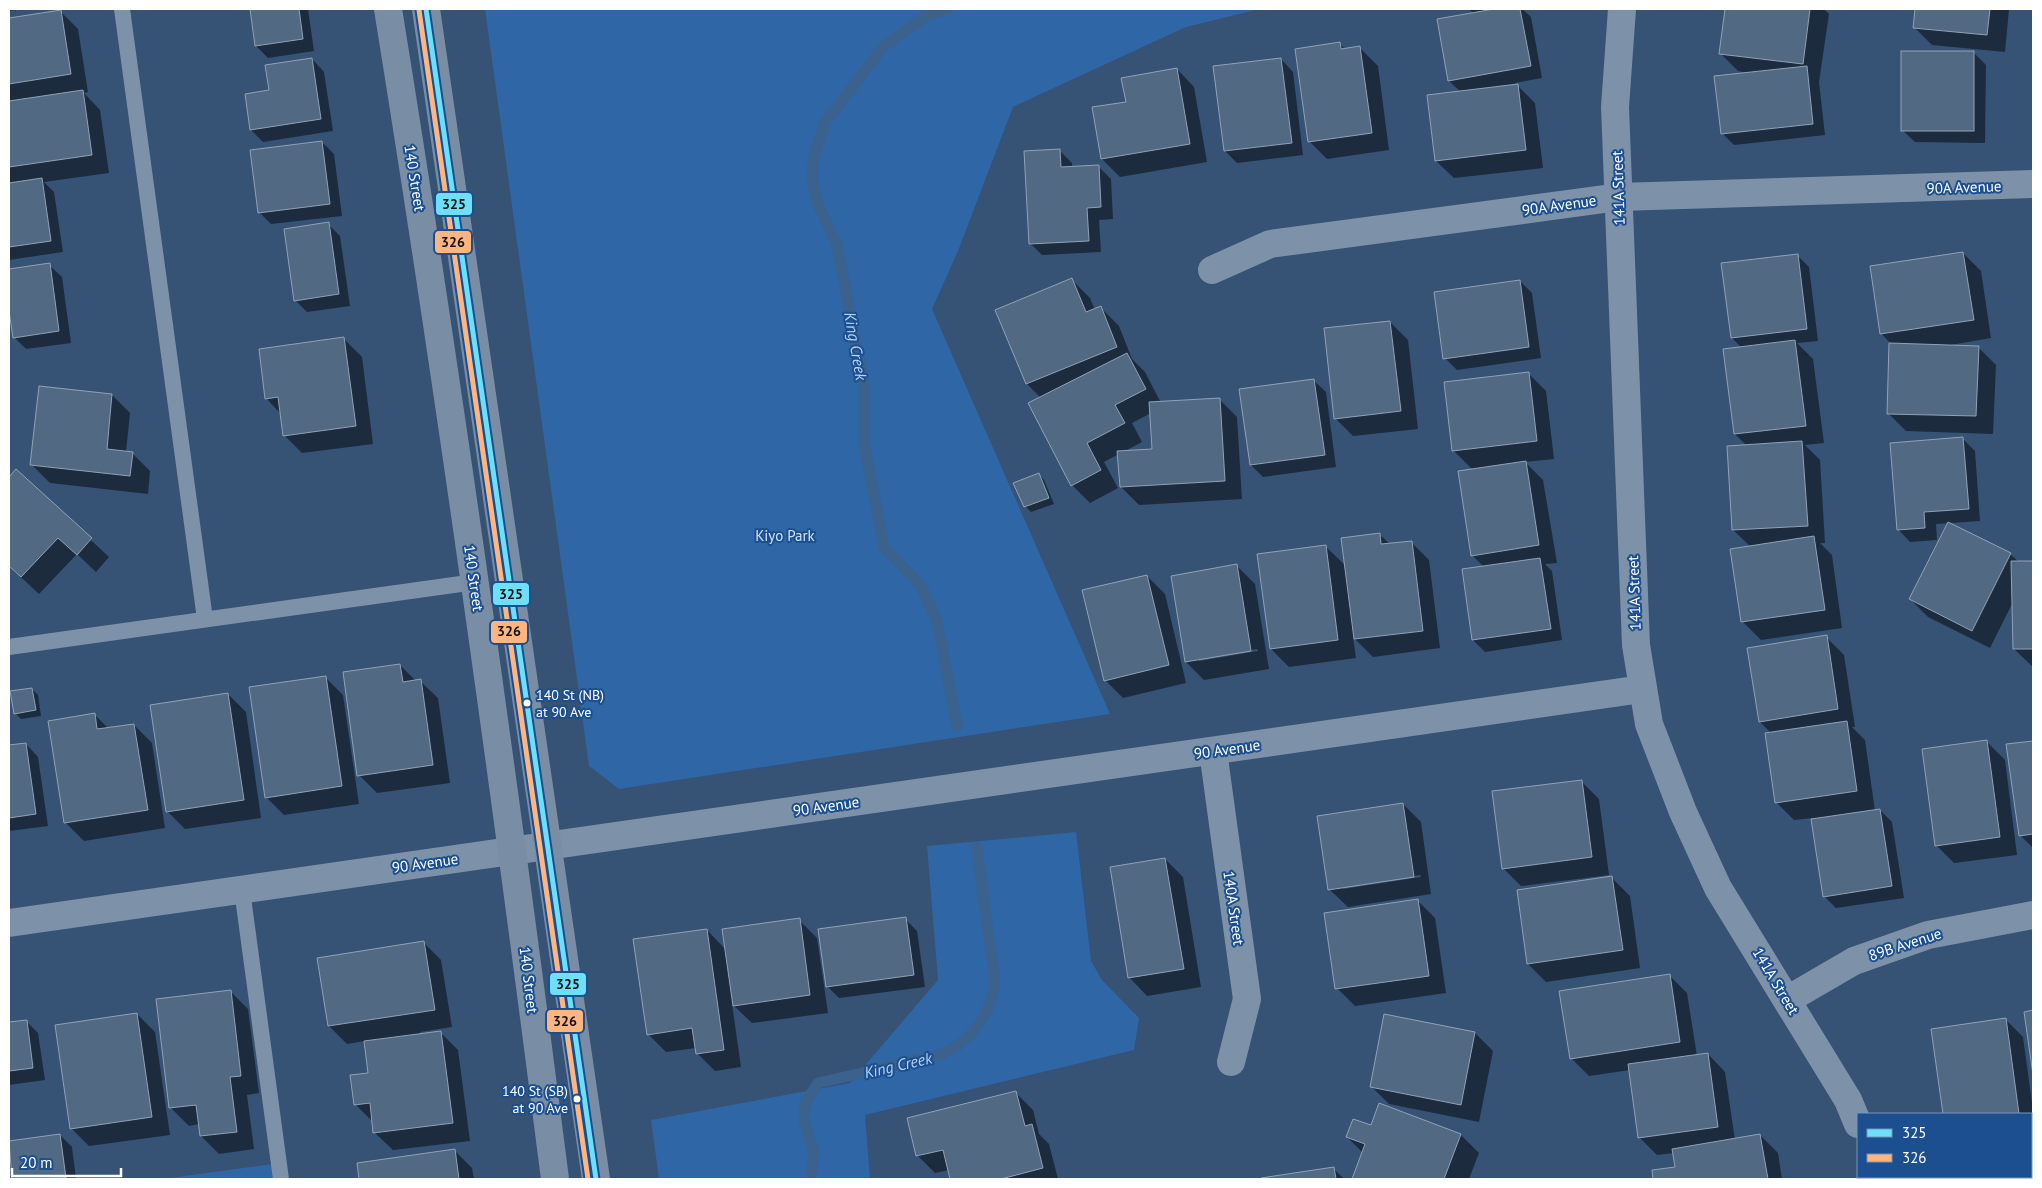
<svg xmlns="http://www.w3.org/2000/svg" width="2042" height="1188" viewBox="0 0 2042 1188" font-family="'PT Sans',sans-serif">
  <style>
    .green { fill: #2f66a5 }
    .shadow { fill: #0007; fill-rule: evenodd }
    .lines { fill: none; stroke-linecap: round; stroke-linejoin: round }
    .stream { stroke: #3b618d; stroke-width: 11 }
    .building { fill: #526984; stroke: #92a2b6 }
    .service { stroke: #7d92a8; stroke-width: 16 }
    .minor { stroke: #7d92a8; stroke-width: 28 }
    .secondary { stroke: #798da4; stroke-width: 28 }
    .bus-1-casing { stroke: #1b4f8f; stroke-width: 9 }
    .bus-2-casing { stroke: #1b4f8f; stroke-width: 9 }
    .bus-1 { stroke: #6ddff8; stroke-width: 5 }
    .bus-2 { stroke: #ffb580; stroke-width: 5 }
    .bus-dot { fill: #fff; stroke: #1b4f8f; stroke-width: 2 }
    .labels { text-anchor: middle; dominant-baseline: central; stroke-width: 4; stroke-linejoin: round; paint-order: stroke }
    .bus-label { font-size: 14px; fill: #fff; stroke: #1b4f8f; text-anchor: start }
    .street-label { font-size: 15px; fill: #fff; stroke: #1b4f8f }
    .park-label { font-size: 15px; fill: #cfe3fa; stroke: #1b4f8f }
    .water-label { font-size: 16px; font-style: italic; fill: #b5d3f5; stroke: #1b4f8f }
    .line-badge { stroke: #1b4f8f; stroke-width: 2 }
    .pale-badge-label { font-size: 14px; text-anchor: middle; font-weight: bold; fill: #111 }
  </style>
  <rect width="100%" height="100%" fill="#365274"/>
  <!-- green -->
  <g class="green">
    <polygon points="485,9 1260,9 1186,27 1013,107 958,251 932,309 1110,714 619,789 589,766"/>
    <polygon points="1076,832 1091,961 1102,980 1139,1018 1134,1050 865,1115 870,1179 659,1179 651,1120 850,1083 938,980 927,846"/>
    <polygon points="272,1164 274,1179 162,1179"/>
  </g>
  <!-- shadow -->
  <g class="shadow">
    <polygon points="9,9 19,9 9,11"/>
    <polygon points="251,9 308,9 314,51 268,58 256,46"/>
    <polygon points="1469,9 1522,9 1531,17 1542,78 1515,83 1535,103 1543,168 1454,178 1436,161 1461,92 1449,81 1439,20 1474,14"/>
    <polygon points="1726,9 1824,9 1829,14 1819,82 1825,135 1734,145 1722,133 1747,73 1738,71 1720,53"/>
    <polygon points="1916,9 2009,9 2005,52 1932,45 1914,27"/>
    <polygon points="61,12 78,29 88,92 84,93 100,110 109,173 44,182 54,192 63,252 9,260 9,20"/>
    <polygon points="1340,44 1346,50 1360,48 1378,66 1389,150 1327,159 1309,141"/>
    <polygon points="1974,53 1986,65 1985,143 1915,142 1902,130"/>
    <polygon points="312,59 324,72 333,131 263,142 251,130 270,91"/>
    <polygon points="1281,59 1293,72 1303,155 1237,163 1225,151"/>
    <polygon points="1177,69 1194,87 1207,162 1120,177 1102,159 1127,103"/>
    <polygon points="322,142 334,154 342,216 271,224 259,212"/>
    <polygon points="1060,151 1072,163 1072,168 1098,166 1111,179 1113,219 1099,220 1101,252 1042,255 1030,243"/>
    <polygon points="328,224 340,236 350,306 307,312 295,300"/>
    <polygon points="1963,253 1981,271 1991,338 1945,346 1978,347 1996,365 1993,434 1906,431 1888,413 1890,343 1882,334"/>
    <polygon points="1797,255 1809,267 1818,341 1797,343 1813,359 1824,443 1805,445 1820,460 1825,543 1820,543 1832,555 1842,628 1761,640 1743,622 1732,550 1751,547 1733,530 1747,446 1735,434 1724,350 1742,348 1732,338"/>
    <polygon points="49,265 62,277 71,343 26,349 14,337 9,302 9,270"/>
    <path d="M1072 280 1090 298 1095 310 1101 308 1119 326 1132 359 1145 372 1161 403 1219 399 1237 417 1242 499 1139 505 1121 487 1119 454 1104 462 1118 488 1090 503 1072 485 1041 398 1027 384 997 310ZM1151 413 1153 450 1123 452 1142 442 1132 423Z"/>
    <polygon points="1520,281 1532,293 1541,358 1457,370 1445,358"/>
    <polygon points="1390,322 1408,340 1418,429 1353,436 1335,418"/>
    <polygon points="344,339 362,357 373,444 302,453 284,435 281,414 266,398"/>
    <polygon points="1528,373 1546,391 1554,459 1525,462 1543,480 1557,563 1545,564 1552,571 1562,640 1485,652 1473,640 1484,567 1472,555 1473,470 1453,450"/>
    <polygon points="1313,380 1326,392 1336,467 1263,477 1251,465"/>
    <polygon points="112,395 130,413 126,452 132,453 150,471 148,494 50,483 32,465"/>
    <polygon points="1963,439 1975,451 1980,521 1936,524 1937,540 1910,542 1898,529"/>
    <polygon points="16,470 109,557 96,572 77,554 39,594 9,566 9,479"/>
    <polygon points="1039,474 1044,480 1054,504 1031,512 1025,506"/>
    <polygon points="1379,534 1390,544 1411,542 1429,560 1440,648 1373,657 1353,637 1356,658 1289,667 1271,649 1325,546 1346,566"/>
    <polygon points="2010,554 2019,562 2033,562 2033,667 2014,649 2013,602 1990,648 1928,617 1910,599"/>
    <path d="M1237 566 1255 584 1269 669 1204 680 1186 662ZM1257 649 1258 651 1199 661V659Z"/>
    <polygon points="1147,576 1165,594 1186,683 1123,698 1105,680"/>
    <polygon points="1826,637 1844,655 1855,727 1852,727 1865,740 1875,811 1880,810 1892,822 1904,898 1836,908 1824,896 1812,818 1794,820 1776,802 1771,733 1760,722"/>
    <polygon points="400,665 416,681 420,681 438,698 450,783 377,793 359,775"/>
    <polygon points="325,677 343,695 359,804 284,815 266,797"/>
    <polygon points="32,689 38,695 41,716 21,719 15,713"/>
    <polygon points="228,694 246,712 261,818 185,829 167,811"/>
    <polygon points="94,714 109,729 134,725 152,743 165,828 84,841 66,823 49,722"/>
    <polygon points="1987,742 2005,760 2017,855 1954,863 1936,845"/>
    <polygon points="2033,742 2033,848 2021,836 2008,745"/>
    <polygon points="26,744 38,757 48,826 9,831 9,747"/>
    <polygon points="1581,781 1599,799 1609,875 1521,886 1503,868"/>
    <path d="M1403 804 1421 822 1431 894 1348 907 1330 890ZM1420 875 1421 877 1343 889V887Z"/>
    <polygon points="1165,859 1183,877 1201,987 1147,996 1130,978 1111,868"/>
    <polygon points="1612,878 1630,896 1640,968 1546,982 1528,964"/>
    <polygon points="1417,900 1435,918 1446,993 1355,1006 1337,988"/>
    <polygon points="905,919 917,931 925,987 839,998 827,986"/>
    <polygon points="799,920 817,938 828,1013 752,1023 732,1004 741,1067 715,1071 697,1053 696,1048 666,1052 648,1034 707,930 726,950"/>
    <polygon points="423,942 441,960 452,1027 420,1032 420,1035 440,1032 458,1050 470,1141 393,1150 375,1133 373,1122 355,1104 369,1074 365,1041 347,1044 329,1026 318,959"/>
    <polygon points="1669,975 1687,993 1697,1056 1708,1054 1725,1072 1735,1140 1760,1135 1778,1153 1782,1179 1655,1179 1653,1171 1676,1168 1674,1153 1657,1155 1639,1137 1630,1070 1589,1076 1571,1058"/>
    <polygon points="230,991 248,1009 259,1093 247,1095 254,1149 219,1154 201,1136 199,1124 189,1126 171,1108"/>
    <polygon points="2033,1012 2033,1067 2025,1013"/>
    <polygon points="137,1014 155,1032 170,1135 89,1146 71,1128"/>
    <polygon points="1385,1016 1475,1033 1493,1051 1479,1122 1389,1104 1371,1086"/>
    <polygon points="2005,1019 2023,1037 2033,1110 2033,1140 2031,1140 2031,1114 1944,1114 1932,1030"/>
    <polygon points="26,1021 38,1033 45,1080 9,1085 9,1023"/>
    <polygon points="1015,1092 1033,1110 1039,1134 1049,1144 1058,1179 951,1179 949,1170 935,1173 917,1155"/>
    <polygon points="1379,1105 1461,1135 1479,1153 1469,1179 1354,1179 1363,1153 1347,1137 1371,1126"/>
    <polygon points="60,1135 72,1147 76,1179 13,1179 9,1143"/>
    <polygon points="454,1150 472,1168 474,1179 360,1179 358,1164"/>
    <polygon points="1333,1168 1344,1179 1262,1179"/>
  </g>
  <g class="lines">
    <!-- stream -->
    <g class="stream">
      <polyline points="947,9 926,16 883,47 825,123 814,156 812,179 818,204 837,245 864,385 864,443 884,547 921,586 937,621 957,726"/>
      <path d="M811 1179 814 1152 804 1122V1112L806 1102 818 1083 940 1055C965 1044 984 1024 992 997 997 982 992 960 990 944 985 912 981 880 977 848"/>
    </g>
  </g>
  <!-- building -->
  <g class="building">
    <polygon points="250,9 299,9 303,39 255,46"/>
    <polygon points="1494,9 1520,9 1531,66 1448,81 1437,19"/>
    <polygon points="1725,9 1810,9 1803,64 1719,54"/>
    <polygon points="1915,9 1990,9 1987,35 1913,28"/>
    <polygon points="61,10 71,74 9,84 9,18"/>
    <polygon points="1340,42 1341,49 1360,46 1372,133 1308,142 1295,49"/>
    <rect x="1901" y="51" width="73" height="80"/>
    <polygon points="312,58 321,119 250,130 245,94 269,90 265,65"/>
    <polygon points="1281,58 1292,143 1224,151 1213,66"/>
    <polygon points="1807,66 1813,124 1721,134 1714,76"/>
    <polygon points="1177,68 1190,144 1101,159 1092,107 1126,102 1121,78"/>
    <polygon points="1518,84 1526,150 1435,161 1427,95"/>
    <polygon points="83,90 92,155 9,167 9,101"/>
    <polygon points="322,141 330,204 258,213 250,150"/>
    <polygon points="1060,149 1061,167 1099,165 1101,207 1087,208 1089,241 1029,244 1024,151"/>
    <polygon points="42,178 51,241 9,247 9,183"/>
    <polygon points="329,222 339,294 294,301 284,229"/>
    <polygon points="1963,252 1974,320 1880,334 1870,266"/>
    <polygon points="1798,254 1807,329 1731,338 1721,263"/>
    <polygon points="50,263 59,331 13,338 9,311 9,269"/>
    <polygon points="1072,278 1086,312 1101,306 1117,347 1026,384 995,310"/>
    <polygon points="1520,280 1529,347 1443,359 1434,292"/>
    <polygon points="1390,321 1401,411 1334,419 1324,328"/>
    <polygon points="344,337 356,426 283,436 278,397 265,399 259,349"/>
    <polygon points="1795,340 1806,426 1734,434 1723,349"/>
    <polygon points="1889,343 1979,346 1976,416 1887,414"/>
    <polygon points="1127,353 1146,389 1115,405 1125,423 1087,443 1101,470 1071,486 1028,403"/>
    <polygon points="1529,372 1537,441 1452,451 1444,382"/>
    <polygon points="1314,379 1325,455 1250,465 1239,389"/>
    <polygon points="39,386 112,394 107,449 133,452 130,476 30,465"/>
    <polygon points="1220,398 1225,481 1120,487 1117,451 1152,449 1149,402"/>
    <polygon points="1963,437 1969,509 1924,512 1925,528 1897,530 1890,443"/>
    <polygon points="1802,441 1808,526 1732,530 1727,446"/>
    <polygon points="1526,461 1539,545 1471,556 1458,471"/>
    <polygon points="16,469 92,538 77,555 58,538 21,577 9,566 9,477"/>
    <polygon points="1039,473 1049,498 1024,507 1013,483"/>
    <polygon points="1948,522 2011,553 1972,631 1909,599"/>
    <polygon points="1380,533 1381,544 1412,541 1423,631 1354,639 1341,538"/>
    <polygon points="1814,536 1825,610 1741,622 1730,549"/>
    <polygon points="1326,545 1338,640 1270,649 1257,554"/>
    <polygon points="1540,558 1551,629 1472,640 1462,569"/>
    <polygon points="2011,561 2033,561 2033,649 2013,649"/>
    <polygon points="1237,564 1251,651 1185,662 1171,576"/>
    <polygon points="1147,575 1169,665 1104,681 1082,590"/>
    <polygon points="1827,635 1838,709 1759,722 1747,648"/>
    <polygon points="400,664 403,682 421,679 433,765 357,776 343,672"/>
    <polygon points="326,676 342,786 265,798 249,687"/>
    <polygon points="32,688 36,710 14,714 10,691"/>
    <polygon points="228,693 244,800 166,812 150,705"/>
    <polygon points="95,713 97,729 134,724 148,810 64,823 48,721"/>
    <polygon points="1847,721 1857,791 1775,803 1765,733"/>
    <polygon points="1987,740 2000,837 1935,846 1922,749"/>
    <polygon points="2033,741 2033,834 2019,836 2006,744"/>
    <polygon points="26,743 36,814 9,818 9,745"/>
    <polygon points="1582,780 1592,857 1502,869 1492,791"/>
    <polygon points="1403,803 1414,877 1328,890 1317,816"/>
    <polygon points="1880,809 1892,886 1823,897 1811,819"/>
    <polygon points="1165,858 1184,969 1128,978 1110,867"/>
    <polygon points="1612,876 1623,950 1527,964 1517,890"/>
    <polygon points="1418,899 1429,976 1335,989 1324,913"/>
    <polygon points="906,917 914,975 826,987 818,929"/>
    <polygon points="800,918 810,995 733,1006 722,929"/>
    <polygon points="707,929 724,1050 696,1054 692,1028 647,1035 633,939"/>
    <polygon points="424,941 435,1010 328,1026 317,958"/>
    <polygon points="1670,974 1680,1042 1570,1059 1559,991"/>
    <polygon points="231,990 241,1076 230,1077 237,1132 200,1136 196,1105 169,1108 156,999"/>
    <polygon points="2033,1010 2033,1075 2024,1012"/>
    <polygon points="137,1013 152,1117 70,1129 55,1025"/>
    <polygon points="1384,1014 1475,1032 1461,1105 1370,1087"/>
    <polygon points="2006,1018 2019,1114 1943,1114 1931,1029"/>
    <polygon points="27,1020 33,1068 9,1071 9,1022"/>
    <polygon points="441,1031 453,1123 373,1133 370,1103 354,1105 350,1075 368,1073 364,1041"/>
    <polygon points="1708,1053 1718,1127 1638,1138 1628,1064"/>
    <polygon points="1016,1091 1025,1126 1032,1124 1043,1168 1001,1179 950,1179 943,1150 916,1156 907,1118"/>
    <polygon points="1379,1103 1461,1134 1444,1179 1352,1179 1365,1144 1346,1137 1353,1119 1371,1125"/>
    <polygon points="60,1134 66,1178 12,1179 9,1141"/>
    <polygon points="1760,1134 1768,1179 1653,1179 1652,1170 1675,1167 1672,1149"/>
    <polygon points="455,1149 459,1179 359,1179 357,1163"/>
    <polygon points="1334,1167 1336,1179 1261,1179 1261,1178"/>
  </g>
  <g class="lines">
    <!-- service -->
    <g class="service">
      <polyline points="122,9 205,619"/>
      <polyline points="9,647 475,582"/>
      <polyline points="242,890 281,1179"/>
    </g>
    <!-- minor -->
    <g class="minor">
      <polyline points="1622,9 1615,107 1636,645 1649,724 1683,812 1718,888 1848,1100 1858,1124"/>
      <polyline points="1212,270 1270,244 1619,197 2033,184"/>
      <polyline points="1213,751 1247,999 1231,1062"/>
      <polyline points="9,923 1642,689"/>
      <polyline points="1787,1000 1854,961 1928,935 2033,915"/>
      <polyline points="1882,1177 1883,1179"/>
    </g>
    <!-- secondary -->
    <g class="secondary">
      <path d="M388 9C451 398 505 788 555 1179"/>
      <polyline points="426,9 596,1179"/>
    </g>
    <!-- bus-1 casing -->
    <g class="bus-1-casing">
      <polyline id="bus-1" points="426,9 596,1179"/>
    </g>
    <!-- bus-2 casing -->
    <g class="bus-2-casing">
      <polyline id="bus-2" points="419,10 588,1179"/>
    </g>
    <!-- bus-1 -->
    <use href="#bus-1" class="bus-1"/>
    <!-- bus-2 -->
    <use href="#bus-2" class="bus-2"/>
  </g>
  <!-- markers -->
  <g class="bus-dot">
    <circle cx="527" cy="703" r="4.5"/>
    <circle cx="577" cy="1099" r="4.5"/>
  </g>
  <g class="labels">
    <!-- bus labels -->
    <g class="bus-label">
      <text x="536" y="695">140 St (NB)<tspan x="536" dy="17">at 90 Ave</tspan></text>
      <text x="568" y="1091" text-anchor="end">140 St (SB)<tspan x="568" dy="17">at 90 Ave</tspan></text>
    </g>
    <!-- street labels -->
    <g class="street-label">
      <text transform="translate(415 178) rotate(81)">140 Street</text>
      <text transform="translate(1964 187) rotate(-2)">90A Avenue</text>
      <text transform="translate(1618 188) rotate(-92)">141A Street</text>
      <text transform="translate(1559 205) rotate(-8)">90A Avenue</text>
      <text transform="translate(474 578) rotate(82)">140 Street</text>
      <text transform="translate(1634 593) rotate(-92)">141A Street</text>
      <text transform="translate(1227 749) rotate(-8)">90 Avenue</text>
      <text transform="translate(826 806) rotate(-8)">90 Avenue</text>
      <text transform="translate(425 863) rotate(-8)">90 Avenue</text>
      <text transform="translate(1234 908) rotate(82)">140A Street</text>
      <text transform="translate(1905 944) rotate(-18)">89B Avenue</text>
      <text transform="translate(529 980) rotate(83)">140 Street</text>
      <text transform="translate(1776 981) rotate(59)">141A Street</text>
    </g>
    <!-- park labels -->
    <g class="park-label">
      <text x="785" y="535">Kiyo Park</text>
    </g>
    <!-- water labels -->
    <g class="water-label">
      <text transform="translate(856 346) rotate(80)">King Creek</text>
      <text transform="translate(898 1065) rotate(-13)">King Creek</text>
    </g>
  </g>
  <g class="line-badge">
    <rect x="435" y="192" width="38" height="24" rx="5" fill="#6ddff8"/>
    <rect x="434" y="230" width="38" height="24" rx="5" fill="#ffb580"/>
    <rect x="492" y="582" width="38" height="24" rx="5" fill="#6ddff8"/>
    <rect x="490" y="620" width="38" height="24" rx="5" fill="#ffb580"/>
    <rect x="549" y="972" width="38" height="24" rx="5" fill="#6ddff8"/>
    <rect x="546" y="1009" width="38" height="24" rx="5" fill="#ffb580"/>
  </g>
  <g class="pale-badge-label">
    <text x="454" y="209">325</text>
    <text x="453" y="247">326</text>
    <text x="511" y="599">325</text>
    <text x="509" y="636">326</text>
    <text x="568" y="989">325</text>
    <text x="565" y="1026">326</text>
  </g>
  <!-- border -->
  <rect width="2042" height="1188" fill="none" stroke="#ffffff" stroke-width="20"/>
  <!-- legend -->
  <rect x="1857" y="1113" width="175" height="65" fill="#1b4f8f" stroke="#7695bc"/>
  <rect x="1867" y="1129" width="25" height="8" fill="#6ddff8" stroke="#7695bc"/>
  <text x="1902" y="1138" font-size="15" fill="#ffffff">325</text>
  <rect x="1867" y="1154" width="25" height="8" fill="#ffb580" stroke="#7695bc"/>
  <text x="1902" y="1163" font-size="15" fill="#ffffff">326</text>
  <!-- scale -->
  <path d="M12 1168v8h109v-8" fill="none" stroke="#ffffff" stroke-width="2.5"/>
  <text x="20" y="1168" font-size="15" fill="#ffffff" stroke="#1b4f8f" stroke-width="4" paint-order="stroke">20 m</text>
</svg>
